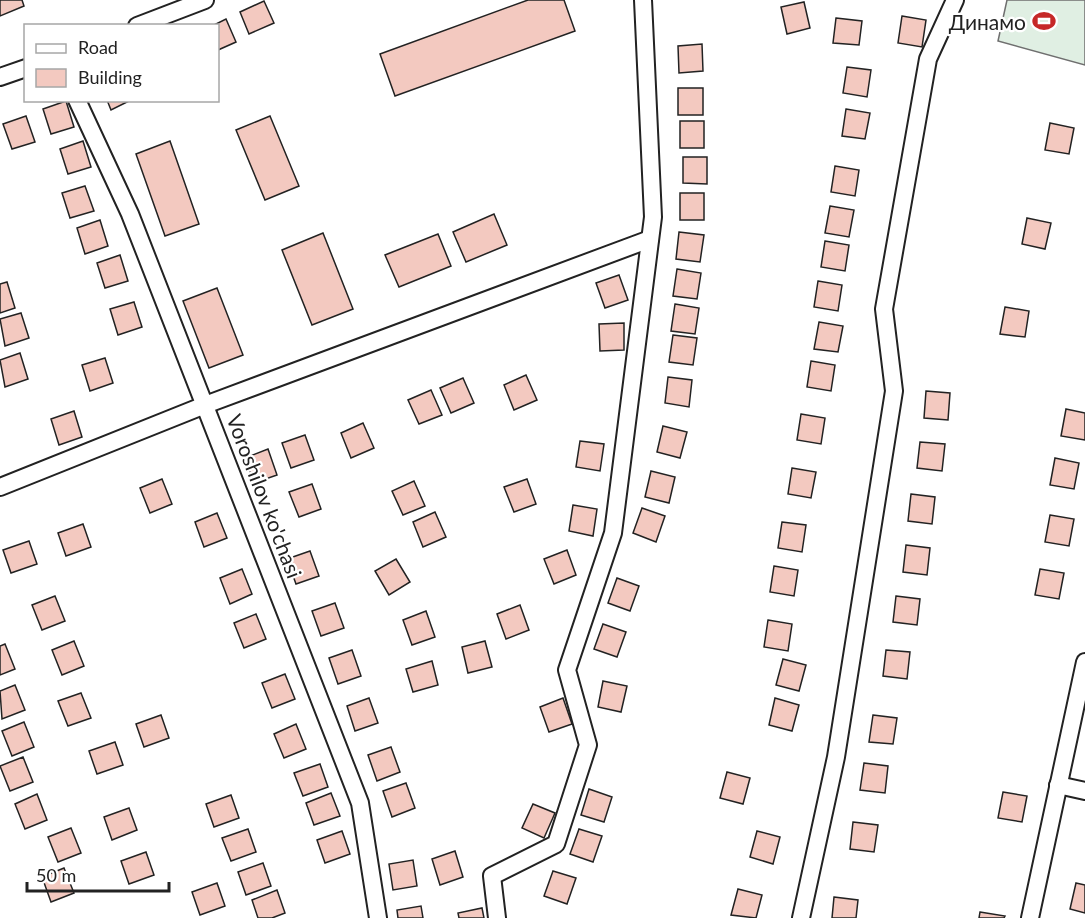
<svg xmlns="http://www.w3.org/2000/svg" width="1085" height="918" viewBox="0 0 1085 918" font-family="Lato,sans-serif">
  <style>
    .green { fill: #e0efe3; stroke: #6f6f6f; stroke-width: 1.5 }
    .building { fill: #f3c9c0; stroke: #222; stroke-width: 1.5 }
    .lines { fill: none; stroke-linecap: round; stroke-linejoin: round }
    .street-casing { stroke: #222; stroke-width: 20 }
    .street { stroke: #fff; stroke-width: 16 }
    .labels { text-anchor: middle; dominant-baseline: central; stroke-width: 4.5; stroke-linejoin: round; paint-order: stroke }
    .poi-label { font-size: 21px; fill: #222; stroke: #fff; text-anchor: end }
    .street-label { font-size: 21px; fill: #222; stroke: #fff }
  </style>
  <rect width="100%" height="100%" fill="#fff"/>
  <!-- green -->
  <polygon class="green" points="1007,0 1085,0 1085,65 998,41"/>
  <!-- building -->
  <g class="building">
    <polygon points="0,0 22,0 24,6 0,16"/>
    <polygon points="528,0 564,0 575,31 395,96 380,54"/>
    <polygon points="264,1 274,23 249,34 240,12"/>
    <polygon points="804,2 810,28 787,34 781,7"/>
    <polygon points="902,16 926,20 922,47 898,43"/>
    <polygon points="836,18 862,21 859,45 833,43"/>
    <polygon points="226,19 236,42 218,50 218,26 212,26"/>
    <polygon points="702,44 703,71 679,73 678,46"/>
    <polygon points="847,67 871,70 867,97 843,93"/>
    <rect x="678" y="88" width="25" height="27"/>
    <polygon points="107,100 131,100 111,110"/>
    <polygon points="66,101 74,127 51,134 43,109"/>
    <polygon points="846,109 870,113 865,139 842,136"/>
    <polygon points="26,116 35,142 12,149 3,124"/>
    <polygon points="270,116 299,186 265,200 236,130"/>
    <rect x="680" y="121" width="24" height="27"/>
    <polygon points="1050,123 1074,128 1069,154 1045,150"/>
    <polygon points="83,141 91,167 68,174 60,149"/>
    <polygon points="170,141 199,224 165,236 136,154"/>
    <polygon points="683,157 707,157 707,184 683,183"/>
    <polygon points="835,166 859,170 855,196 831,192"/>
    <polygon points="85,186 94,211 70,218 62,193"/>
    <rect x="680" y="193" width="24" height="27"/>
    <polygon points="830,206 854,210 849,237 825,233"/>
    <polygon points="494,214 507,245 466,262 453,232"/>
    <polygon points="1027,218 1051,223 1045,249 1022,244"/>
    <polygon points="100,220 108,246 85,254 77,228"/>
    <polygon points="679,232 704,235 700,262 676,259"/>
    <polygon points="323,233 353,309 312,325 282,250"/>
    <polygon points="438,234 451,266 399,287 385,255"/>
    <polygon points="825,241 849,245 845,271 821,267"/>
    <polygon points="120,255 128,281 105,288 97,263"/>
    <polygon points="677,269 701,273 697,299 673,296"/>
    <polygon points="619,275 628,300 605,308 596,283"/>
    <polygon points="818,281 842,285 838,311 814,307"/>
    <polygon points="7,282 15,308 0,313 0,284"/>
    <polygon points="217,288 243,355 209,368 183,301"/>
    <polygon points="134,302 142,327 118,335 110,309"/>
    <polygon points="675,304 699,308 695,334 671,331"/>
    <polygon points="1005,307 1029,311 1025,337 1000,334"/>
    <polygon points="21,313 29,338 5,346 0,319"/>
    <polygon points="819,322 843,326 838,352 814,349"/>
    <polygon points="624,323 624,350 600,351 599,324"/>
    <polygon points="673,335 697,338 693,365 669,362"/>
    <polygon points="20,353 28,379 5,387 0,360"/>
    <polygon points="105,358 113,383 90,391 82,365"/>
    <polygon points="811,361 835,365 831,391 807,387"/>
    <polygon points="526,375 537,400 514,410 504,385"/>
    <polygon points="668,377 692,380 689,407 665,403"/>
    <polygon points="463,378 474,403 451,413 440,388"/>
    <polygon points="431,390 442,415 419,424 408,400"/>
    <polygon points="926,391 950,393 948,420 924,418"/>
    <polygon points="1066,409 1085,413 1085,440 1061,436"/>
    <polygon points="74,411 82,437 59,445 51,419"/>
    <polygon points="801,414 825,418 821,444 797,440"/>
    <polygon points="363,423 374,448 351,458 341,433"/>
    <polygon points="663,426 687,432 680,458 657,452"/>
    <polygon points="305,435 314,460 291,468 282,443"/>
    <polygon points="580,441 604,444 600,471 576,467"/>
    <polygon points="920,442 945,444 942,471 917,468"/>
    <polygon points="268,449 277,475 254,483 245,458"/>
    <polygon points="1055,458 1079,463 1074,489 1050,485"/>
    <polygon points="792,468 816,472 811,498 788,494"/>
    <polygon points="651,471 675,477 669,503 645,497"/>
    <polygon points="162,479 172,504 150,513 140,488"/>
    <polygon points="527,479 536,504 514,512 504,487"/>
    <polygon points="414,481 425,506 403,515 392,491"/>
    <polygon points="312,484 321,509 299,517 289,492"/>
    <polygon points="911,494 935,497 932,524 908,521"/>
    <polygon points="573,505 597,509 593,536 569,531"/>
    <polygon points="642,508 665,516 656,542 633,533"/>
    <polygon points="435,512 446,537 423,547 413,522"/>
    <polygon points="217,513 227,538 204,547 195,522"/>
    <polygon points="1050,515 1074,519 1069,546 1045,542"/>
    <polygon points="782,522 806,525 802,552 778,548"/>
    <polygon points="83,524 91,547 66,556 58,533"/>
    <polygon points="29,541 37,564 11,573 3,550"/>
    <polygon points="906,545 930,548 927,575 903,572"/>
    <polygon points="567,550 576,575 554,584 544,559"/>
    <polygon points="310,551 319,576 296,584 287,559"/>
    <polygon points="396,559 410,582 389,595 375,571"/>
    <polygon points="774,566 798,570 794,596 770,592"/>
    <polygon points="242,569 252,594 230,604 220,578"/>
    <polygon points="1040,569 1064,573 1059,599 1035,595"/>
    <polygon points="617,578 639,586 630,611 608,603"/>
    <polygon points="55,596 65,621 42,630 32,605"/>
    <polygon points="896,596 920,599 917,625 893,622"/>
    <polygon points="335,603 344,628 321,636 312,611"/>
    <polygon points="520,605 529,630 506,639 497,614"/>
    <polygon points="426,611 435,637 412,645 403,620"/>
    <polygon points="256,614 266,639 244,648 234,623"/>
    <polygon points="768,620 792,624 788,651 764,647"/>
    <polygon points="603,624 626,632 617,657 594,649"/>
    <polygon points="74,641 84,666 62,675 52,650"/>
    <polygon points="485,641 492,667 468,673 462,647"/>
    <polygon points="5,644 15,669 0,675 0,646"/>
    <polygon points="352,650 361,676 338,684 329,658"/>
    <polygon points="886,650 910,652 907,679 883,676"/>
    <polygon points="783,659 806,665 799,691 776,685"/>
    <polygon points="432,661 438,685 413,692 406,669"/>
    <polygon points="285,674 295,699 272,708 262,683"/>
    <polygon points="603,681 627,686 621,712 598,707"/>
    <polygon points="15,685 25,710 2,719 0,691"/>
    <polygon points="81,693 91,718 68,726 58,701"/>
    <polygon points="369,698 378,723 355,731 347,706"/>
    <polygon points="563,698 572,724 549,732 540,707"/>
    <polygon points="775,698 799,705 792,731 769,725"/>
    <polygon points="161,715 169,738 144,747 136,724"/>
    <polygon points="873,715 897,718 893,744 869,742"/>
    <polygon points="24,722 34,747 12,756 2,731"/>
    <polygon points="296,724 306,749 284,758 274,734"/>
    <polygon points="115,742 123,765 97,774 89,751"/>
    <polygon points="391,747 400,772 377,781 368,755"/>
    <polygon points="23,757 33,782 10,791 0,766"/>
    <polygon points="864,763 888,766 885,793 860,790"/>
    <polygon points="320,764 328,787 303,796 294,773"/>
    <polygon points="727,772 750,778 743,804 720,798"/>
    <polygon points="406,783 415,808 392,817 383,791"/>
    <polygon points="589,789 612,797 604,822 581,815"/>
    <polygon points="1003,792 1027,796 1022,822 998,818"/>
    <polygon points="331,793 340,816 314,825 306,803"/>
    <polygon points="37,794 47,820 25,829 15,804"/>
    <polygon points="231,795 239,818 214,827 206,804"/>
    <polygon points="533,804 555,813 544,838 522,828"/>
    <polygon points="129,808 137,830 112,840 104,817"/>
    <polygon points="853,822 878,825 874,852 850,849"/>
    <polygon points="71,828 81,853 58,862 48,837"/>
    <polygon points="248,829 256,852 231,861 222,838"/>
    <polygon points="579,829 602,836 593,862 570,854"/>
    <polygon points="342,831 350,854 325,863 317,840"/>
    <polygon points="757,831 780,837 773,864 750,857"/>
    <polygon points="455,851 463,877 440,885 432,859"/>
    <polygon points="146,852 154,875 129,884 121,861"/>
    <polygon points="413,860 417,886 393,890 389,864"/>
    <polygon points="263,863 271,886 246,895 238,872"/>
    <polygon points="64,868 74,893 51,902 42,877"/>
    <polygon points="553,871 576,878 567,904 544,896"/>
    <polygon points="217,883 225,906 200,915 192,892"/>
    <polygon points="1076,883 1085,885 1085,913 1070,909"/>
    <polygon points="738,889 762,895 756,918 731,915"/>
    <polygon points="277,890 285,913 272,918 258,918 252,900"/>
    <polygon points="834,897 858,900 856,918 832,918"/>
    <polygon points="421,906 423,918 398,918 397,910"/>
    <polygon points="482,908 484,918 459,918 458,913"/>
    <polygon points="980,912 1005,916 1004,918 979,918"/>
  </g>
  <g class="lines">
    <!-- street casing -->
    <g class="street-casing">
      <g id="street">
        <polyline points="137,26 205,0"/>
        <polyline points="0,77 26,68"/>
        <polyline points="77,100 130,214 360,803 378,918"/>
        <polyline points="0,487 205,405 650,239"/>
        <polyline points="1058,785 1085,791"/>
        <polyline points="497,918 492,876 556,844 588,745 567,670 613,533 653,217 643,0"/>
        <polyline points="801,918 836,757 894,391 884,309 928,59 955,0"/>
        <polyline points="1030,918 1085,662"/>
      </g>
    </g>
    <!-- street -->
    <use href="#street" class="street"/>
  </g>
  <!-- icons -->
  <defs>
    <g id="stadium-bare" transform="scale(1.8)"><path d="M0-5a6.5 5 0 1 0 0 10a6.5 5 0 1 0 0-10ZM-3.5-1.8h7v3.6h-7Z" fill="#c62828" stroke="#fff" stroke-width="2.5" paint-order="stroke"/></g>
  </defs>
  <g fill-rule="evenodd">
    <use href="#stadium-bare" x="1044" y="21"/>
  </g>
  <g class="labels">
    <!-- poi labels -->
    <g class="poi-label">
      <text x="1026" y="21">Динамо</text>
    </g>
    <!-- street labels -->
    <g class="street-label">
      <text transform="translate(265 496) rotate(69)">Voroshilov ko'chasi</text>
    </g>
  </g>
  <!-- legend -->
  <rect x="24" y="24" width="195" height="78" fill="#ffffff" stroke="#a7a7a7" stroke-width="1.5"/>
  <rect x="36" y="44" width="30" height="9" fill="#ffffff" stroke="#a7a7a7" stroke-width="1.5"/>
  <text x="78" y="54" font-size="18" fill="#222222">Road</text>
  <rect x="36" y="69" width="30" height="18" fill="#f3c9c0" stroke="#a7a7a7" stroke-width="1.5"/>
  <text x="78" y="84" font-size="18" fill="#222222">Building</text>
  <!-- scale -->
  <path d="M27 882v9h142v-9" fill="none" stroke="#222222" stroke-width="3"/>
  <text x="36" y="882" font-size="18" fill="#222222" stroke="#ffffff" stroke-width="4.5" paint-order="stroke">50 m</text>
</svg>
